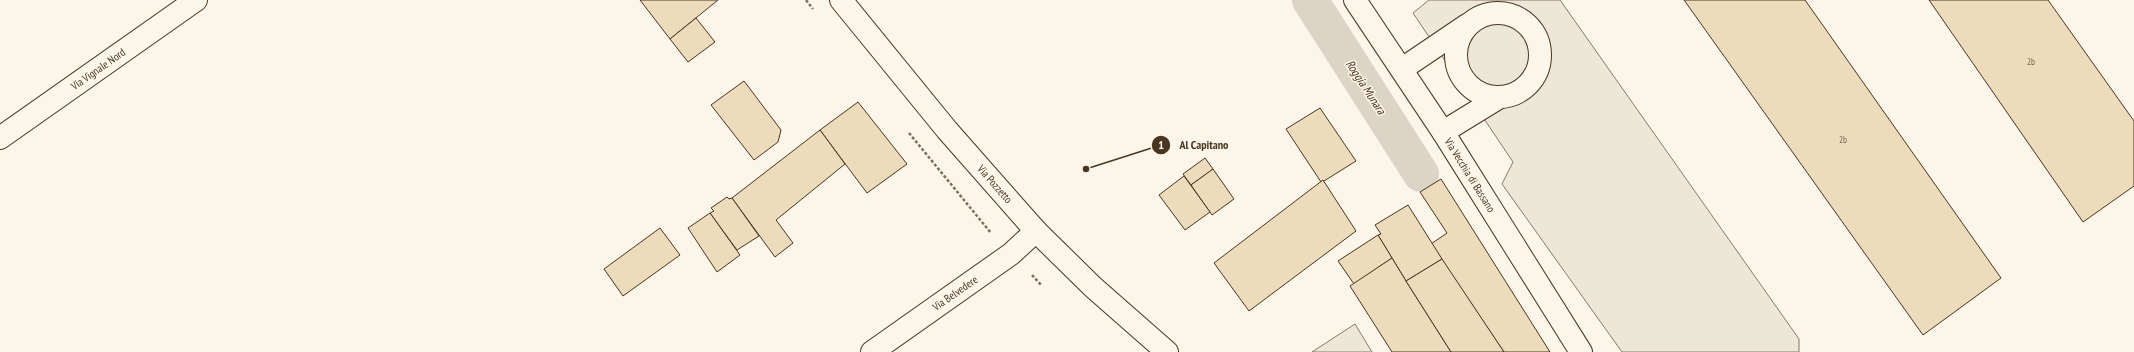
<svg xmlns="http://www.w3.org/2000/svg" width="2134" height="352" viewBox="0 0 2134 352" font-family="'PT Sans Narrow',sans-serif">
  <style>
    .parking { fill: #ede7d9; stroke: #887966 }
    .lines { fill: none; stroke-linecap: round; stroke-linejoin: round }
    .canal { stroke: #dcd4c6; stroke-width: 36 }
    .building { fill: #ecdcbc; stroke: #4a3520 }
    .minor-casing { stroke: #4a3520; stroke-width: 24 }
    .major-casing { stroke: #4a3520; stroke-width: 24 }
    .path { stroke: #7f6f5c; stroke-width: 2.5; stroke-dasharray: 3 2; stroke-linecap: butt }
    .minor { stroke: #fbf6e9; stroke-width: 22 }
    .major { stroke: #fbf6e9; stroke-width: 22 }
    .labels { text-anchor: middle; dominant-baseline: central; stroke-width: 3; stroke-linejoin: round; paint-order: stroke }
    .number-label { font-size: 9px; fill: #725f47 }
    .street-label { font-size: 11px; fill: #4a3520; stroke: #fbf6e9 }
    .water-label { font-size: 12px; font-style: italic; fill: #4a3520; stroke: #fbf6e9 }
    .leader { fill: none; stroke: #4a3520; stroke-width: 1.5 }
    .callout-dot { fill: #4a3520; stroke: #fbf6e9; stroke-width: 1.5 }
    .mark-label { font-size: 12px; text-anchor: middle; font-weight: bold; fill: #fff }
    .callout-label { font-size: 12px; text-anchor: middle; font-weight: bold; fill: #4a3520; stroke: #fbf6e9; stroke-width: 3; stroke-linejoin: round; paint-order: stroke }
  </style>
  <rect width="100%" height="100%" fill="#fbf6e9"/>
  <!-- parking -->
  <g class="parking">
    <polygon points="1429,0 1560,0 1799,339 1799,352 1622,352 1502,184 1513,162 1413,13"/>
    <polygon points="1355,324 1372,352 1312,352"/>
  </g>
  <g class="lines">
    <!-- canal -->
    <polyline class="canal" points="1310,0 1421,174"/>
  </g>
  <!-- building -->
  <g class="building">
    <polygon points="640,0 718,0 670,39"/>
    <polygon points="1684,0 1805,0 2001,278 1923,335"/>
    <polygon points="1929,0 2048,0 2134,121 2134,186 2083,222"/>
    <polygon points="696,18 715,42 688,62 670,39"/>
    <polygon points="744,81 781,130 778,142 754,160 711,105"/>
    <polygon points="858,102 907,164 867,193 820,130"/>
    <polygon points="1320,108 1356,161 1324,181 1321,182 1286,129"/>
    <polygon points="820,130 845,164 776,220 793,243 775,257 732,198"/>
    <polygon points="1205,158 1213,169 1191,185 1183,174"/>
    <polygon points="1213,169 1234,199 1212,215 1191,185"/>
    <polygon points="1184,176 1210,212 1185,230 1159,195"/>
    <polygon points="1441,179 1550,352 1504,352 1431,244 1447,233 1420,192"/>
    <polygon points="1323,180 1356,231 1249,311 1214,263"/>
    <polygon points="727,197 729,199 732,198 759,236 737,250 710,213 714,211 711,208"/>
    <polygon points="1408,205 1442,259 1406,281 1378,235 1381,234 1375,225"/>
    <polygon points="710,213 740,255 717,272 688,228"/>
    <polygon points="660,228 680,255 623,296 604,269"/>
    <polygon points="1378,235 1392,258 1354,284 1338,261"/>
    <polygon points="1392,258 1406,281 1451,352 1392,352 1350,286"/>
    <polygon points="1442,259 1504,352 1451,352 1406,281"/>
  </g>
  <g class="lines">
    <!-- minor casing -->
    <g class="minor-casing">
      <g id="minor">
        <polyline points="1355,0 1443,132 1581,352"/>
        <circle cx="1498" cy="55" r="42"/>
        <polyline points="1402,69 1467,25"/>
        <polyline points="1443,132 1500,97"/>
        <polyline points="0,138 196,0"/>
        <polyline points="872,352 1011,254 1036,231"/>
      </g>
    </g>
    <!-- major casing -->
    <g class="major-casing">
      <polyline id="major" points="841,0 947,130 1036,231 1093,287 1167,352"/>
    </g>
    <!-- path -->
    <g class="path">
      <polyline points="806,0 813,9"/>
      <polyline points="909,133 991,233"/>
      <polyline points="1032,275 1042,286"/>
    </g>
    <!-- minor -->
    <use href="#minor" class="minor"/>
    <!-- major -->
    <use href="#major" class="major"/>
  </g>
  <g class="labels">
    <!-- number labels -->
    <g class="number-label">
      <text x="2031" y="61">2b</text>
      <text x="1843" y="139">2b</text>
    </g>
    <!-- street labels -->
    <g class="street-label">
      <text transform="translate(98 69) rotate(-35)">Via Vignale Nord</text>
      <text transform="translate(1470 175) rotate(58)">Via Vecchia di Bassano</text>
      <text transform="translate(995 184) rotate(49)">Via Pozzetto</text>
      <text transform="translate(955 293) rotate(-35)">Via Belvedere</text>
    </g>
    <!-- water labels -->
    <g class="water-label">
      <text transform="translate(1366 87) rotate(57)">Roggia Munara</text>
    </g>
  </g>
  <!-- callouts -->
  <path class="leader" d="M1086 169L1161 145"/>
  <g class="callout-dot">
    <circle cx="1086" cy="169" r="4"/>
    <circle cx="1161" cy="145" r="10"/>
  </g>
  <g class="mark-label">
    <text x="1161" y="149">1</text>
  </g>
  <g class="callout-label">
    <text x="1204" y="149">Al Capitano</text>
  </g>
</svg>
